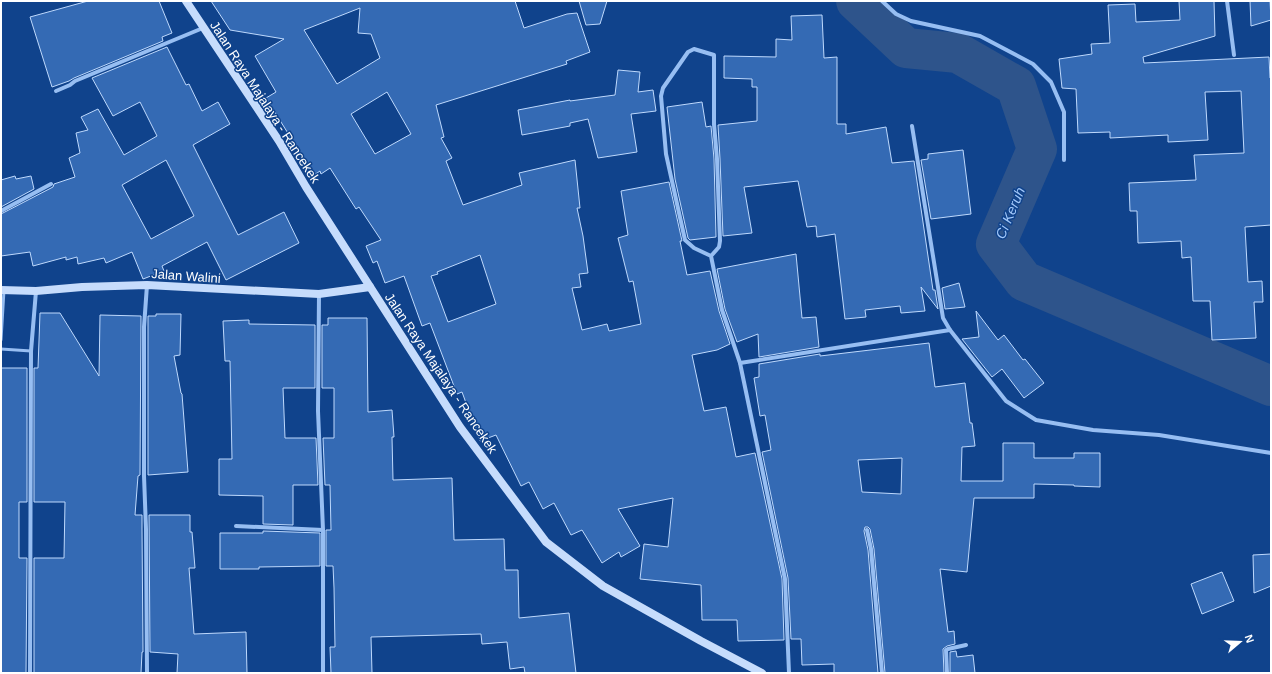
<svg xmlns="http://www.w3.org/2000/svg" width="1272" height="674" viewBox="0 0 1272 674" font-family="Arial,sans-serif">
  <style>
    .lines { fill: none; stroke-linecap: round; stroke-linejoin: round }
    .river { stroke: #2e548b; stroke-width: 40 }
    .building { fill: #346ab4; stroke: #bed9fd; fill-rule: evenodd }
    .lane { stroke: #97bef2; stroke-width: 3 }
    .street { stroke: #97bef2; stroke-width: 4 }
    .secondary { stroke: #c6dcfc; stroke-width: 8 }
    .labels { text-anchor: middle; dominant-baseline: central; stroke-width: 3; stroke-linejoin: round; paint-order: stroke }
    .street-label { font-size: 13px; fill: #fff; stroke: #10438c }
    .water-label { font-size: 14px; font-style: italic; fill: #a2c8fa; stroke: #10438c }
  </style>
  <rect width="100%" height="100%" fill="#10438c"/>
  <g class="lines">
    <!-- river -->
    <polyline class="river" points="856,1 906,48 958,53 1016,86 1037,149 996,244 1024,281 1271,386"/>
  </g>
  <!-- building -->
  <g class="building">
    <polygon points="88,1 159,1 172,33 162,37 163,41 74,78 69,81 52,87 30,17"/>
    <path d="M211 1H515L524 28 567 14 577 13 590 52 566 61 567 64 436 105 444 137 441 138 452 158 446 161 463 205 522 185 519 173 575 160 580 208H577L583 236 588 273 579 274 581 287 572 288 582 330 607 324 609 331 641 324 633 281 629 282 618 238 628 235 621 191 669 182 682 241H680L687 275 710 271 719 311 730 344 717 350 692 355 704 411 726 407 736 457 755 453 782 579 784 640 738 641 737 620H702L701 585 640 579 644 544 668 547 673 498 618 509 640 546 621 557 619 552 602 563 582 530 571 535 554 503 543 509 529 482 521 486 496 435 480 441 462 392 457 394 430 323 422 326 404 276 385 283 377 261 373 263 366 246 381 240 359 207 356 209 330 168 321 174 320 171 314 175 266 98 276 92 255 56 284 39 230 30ZM360 8 358 33 371 34 380 58 337 84 304 30ZM387 92 411 134 375 154 351 114ZM480 255 496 304 448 322 431 276 438 274 437 272Z"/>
    <polygon points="579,1 607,1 600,24 586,25"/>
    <polygon points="1179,1 1214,1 1215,36 1143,57 1144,63 1269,57 1270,78 1271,78 1271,225 1245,227 1248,282 1262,281 1263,302 1254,302 1256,338 1212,340 1210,301 1193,301 1191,257 1182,258 1181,241 1138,243 1137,211 1130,211 1129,183 1196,180 1194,155 1244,153 1241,91 1205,92 1208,140 1168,142 1168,135 1110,138 1110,132 1078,133 1076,89 1062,88 1059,59 1092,54 1091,44 1110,43 1108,5 1135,4 1136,22 1180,20"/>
    <polygon points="1250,1 1270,1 1271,20 1251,26"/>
    <polygon points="822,15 824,58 837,57 837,124 846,124 846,134 886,127 892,163 914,161 933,290 935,290 938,309 921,287 925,311 901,313 900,306 865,310 866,317 845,319 835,234 817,237 816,226 807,227 798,181 744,187 752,233 723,236 720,159 718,125 757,121 757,87 752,87 752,79 724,78 724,56 776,57 776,39 792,40 791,16"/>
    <path d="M167 47 186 85 189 84 202 111 218 102 230 124 193 145 238 235 284 212 299 243 226 280 207 242 162 266 164 271 143 279 132 252 106 263 104 258 78 264 77 257 66 260V257L33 266 30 252 1 256V214L53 187 54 184 75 177 69 158 80 153 76 133 88 130 81 117 98 109 124 155 157 136 140 102 113 116 92 78ZM166 160 194 216 151 239 122 185Z"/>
    <polygon points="618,70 640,72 638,92 653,90 656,111 631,114 637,152 598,158 588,119 570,123 570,126 522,135 518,110 570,100 570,101 615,95"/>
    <polygon points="702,102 706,127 711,126 714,159 716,237 690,240 688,238 675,179 667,107"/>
    <polygon points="963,150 971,214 931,219 921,160 928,159 928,154"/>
    <polygon points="15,176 16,179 31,176 34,189 1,207 1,180"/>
    <polygon points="796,254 802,318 816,317 819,347 759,357 758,334 737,342 725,309 717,269"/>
    <polygon points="959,283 965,307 945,309 942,288"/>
    <polygon points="976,311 998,340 1004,335 1023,360 1025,359 1044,383 1024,398 1002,369 992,377 962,339 979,337"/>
    <polygon points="40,313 60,313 99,376 100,315 141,316 140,475 138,476 135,515 142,515 142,529 143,652 142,652 141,673 34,673 34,558 64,558 65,502 34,502 34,368 38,368"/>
    <polygon points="156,314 181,314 180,355 174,356 181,393 182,394 188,472 148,475 148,316 156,316"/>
    <polygon points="328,318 367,318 368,412 392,410 394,437 392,437 393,480 452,478 454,540 504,539 505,570 518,570 519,618 569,613 576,673 525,673 524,667 510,669 507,642 482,644 481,634 371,637 372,673 331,673 330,647 335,647 334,588 333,566 326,566 326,530 331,530 330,485 325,485 323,438 334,438 334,388 322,388 322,325 328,325"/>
    <polygon points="249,320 249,324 315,325 315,388 283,388 285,438 316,438 318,485 293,485 293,525 263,524 263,496 219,495 219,459 232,459 230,361 225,361 223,321"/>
    <path d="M929 343 935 387 965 383 970 423H972L975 446 962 447 961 481H1003V443H1034V458H1074V453H1100V487L1074 486V485L1034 484V498H974L967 572 940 569 948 632 954 631 955 644 947 646 943 649 944 673H885L874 549 870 529 868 527H865L864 531 868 550 878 673H834V664L802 665 801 639H791L788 578 762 452 771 450 765 415 760 416 754 378 759 377V364L820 354V356ZM902 458 901 494 862 492 858 460Z"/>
    <polygon points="1,368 27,368 27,502 19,502 19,558 27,558 26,673 1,673"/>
    <polygon points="149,515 190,515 190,532 192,532 195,568 189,568 194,634 246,632 247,673 177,673 178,654 150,652"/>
    <polygon points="263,531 320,533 320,566 259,567 259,569 220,569 220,533 263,533"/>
    <polygon points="1271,554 1271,586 1254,593 1253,555"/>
    <polygon points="1222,572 1234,601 1202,614 1191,584"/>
    <polygon points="956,651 957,657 973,655 975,673 950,673 950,652"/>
  </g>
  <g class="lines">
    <!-- lane -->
    <g class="lane">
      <polyline points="1,340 4,290"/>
      <polyline points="1,349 31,351"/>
    </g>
    <!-- street -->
    <g class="street">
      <polyline points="882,1 896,14 911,21 980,36 1033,64 1051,82 1064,112 1064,160"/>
      <polyline points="1227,1 1234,55"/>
      <polyline points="56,91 70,85 75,81 203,28"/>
      <polyline points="912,126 943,318 950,330 1006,401 1036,420 1093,430 1159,435 1271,453"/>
      <polyline points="1,211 51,184"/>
      <polyline points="711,256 719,247 720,241 717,159 714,124 714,55 694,49 688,52 663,88 661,96 666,154 685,240 694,248 711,256 722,310 740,363 785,579 789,673"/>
      <polyline points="147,285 144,327 144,476 146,529 147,673"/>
      <polyline points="319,294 318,411 323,530 323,673"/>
      <polyline points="740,363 950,330"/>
      <polyline points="236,526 323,530"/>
      <polyline points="867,530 871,549 882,673"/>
      <polyline points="30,673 31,351 36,291"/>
      <polyline points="947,673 946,650 948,649 966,645"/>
    </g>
    <!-- secondary -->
    <g class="secondary">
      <polyline points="186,1 279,141 306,187 460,427 546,542 603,586 701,641 762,673"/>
      <polyline points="1,290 36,291 82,287 147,285 319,294 370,287"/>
    </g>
  </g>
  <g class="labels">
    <!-- street labels -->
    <g class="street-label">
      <text transform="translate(265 102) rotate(57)">Jalan Raya Majalaya - Rancekek</text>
      <text transform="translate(186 276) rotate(4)">Jalan Walini</text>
      <text transform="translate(441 373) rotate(56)">Jalan Raya Majalaya - Rancekek</text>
    </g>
    <!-- water labels -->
    <g class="water-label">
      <text transform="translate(1010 213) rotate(-67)">Ci Keruh</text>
    </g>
  </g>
  <!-- border -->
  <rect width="1272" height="674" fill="none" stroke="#ffffff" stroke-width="4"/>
  <!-- north arrow -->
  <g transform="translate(1240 642) rotate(71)" stroke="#10438c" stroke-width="3" paint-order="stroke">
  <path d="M0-3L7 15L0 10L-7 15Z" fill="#ffffff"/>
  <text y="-6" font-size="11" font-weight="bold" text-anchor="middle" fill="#ffffff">N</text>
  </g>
</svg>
